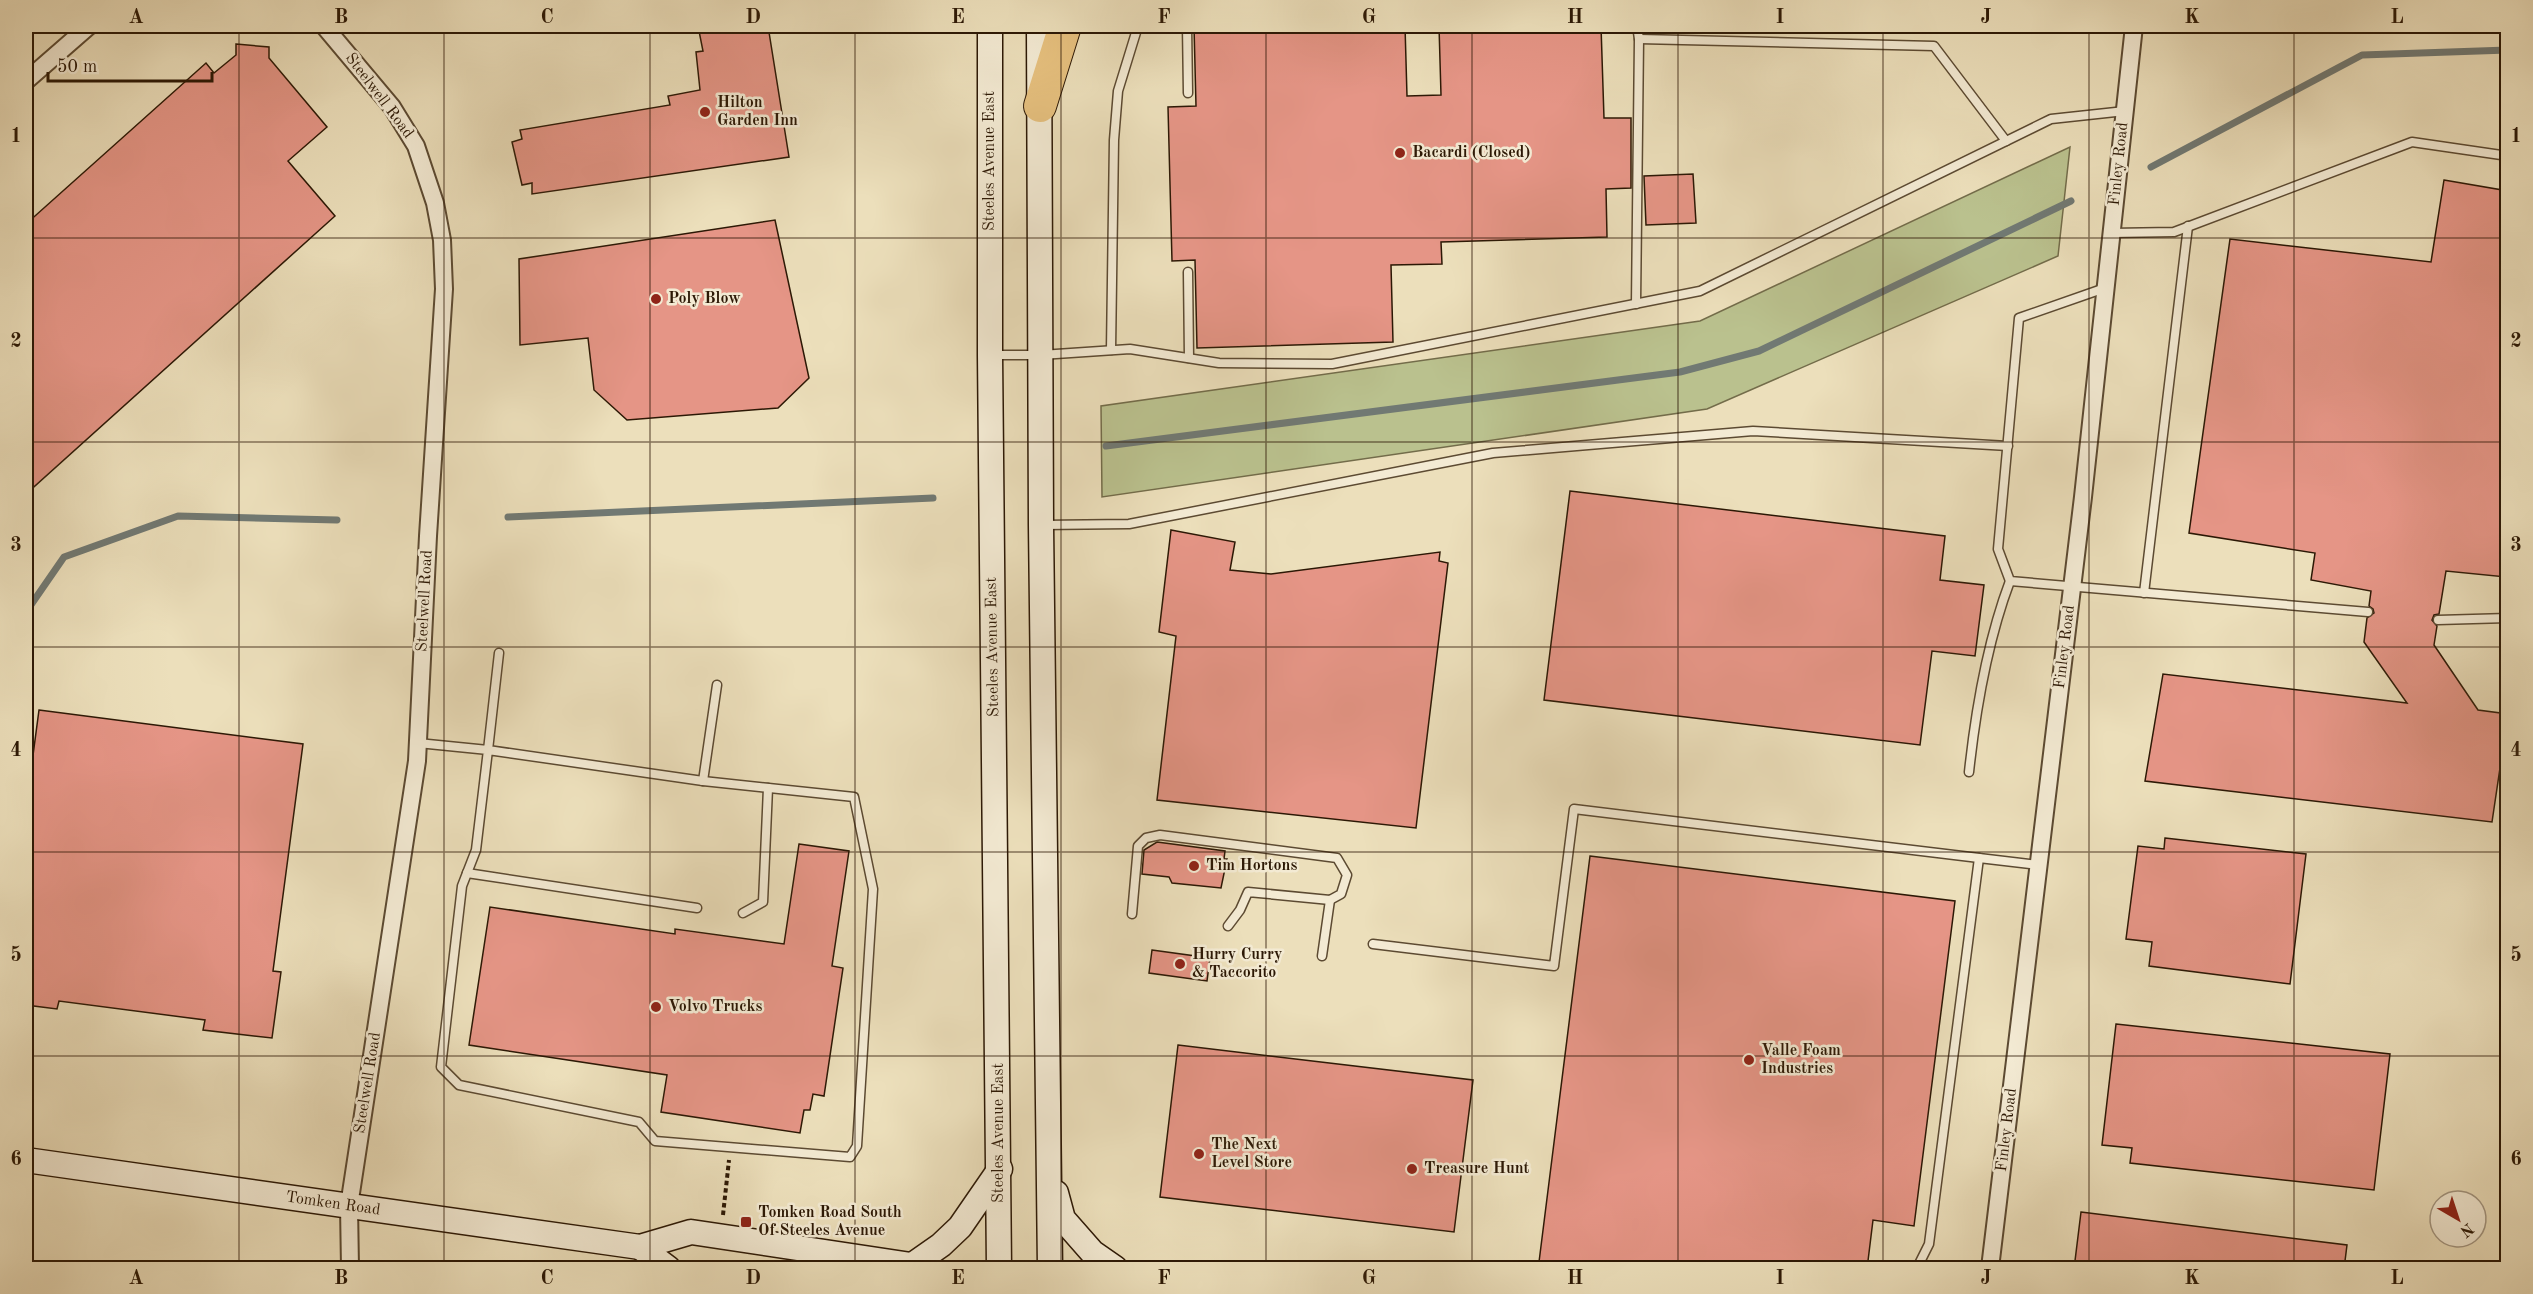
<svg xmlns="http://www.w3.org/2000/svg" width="2533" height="1294" viewBox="0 0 2533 1294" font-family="'Old Standard TT',serif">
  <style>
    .green { fill: #bac18e; stroke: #736c4a; stroke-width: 1.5 }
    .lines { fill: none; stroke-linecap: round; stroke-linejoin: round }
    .stream { stroke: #717973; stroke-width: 7 }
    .building { fill: #e59586; stroke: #2c1805; stroke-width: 1.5 }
    .service-casing { stroke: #5c4a32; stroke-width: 11 }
    .minor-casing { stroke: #5c4a32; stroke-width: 20 }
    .secondary-casing { stroke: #2c1805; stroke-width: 27 }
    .motorway-casing { stroke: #2c1805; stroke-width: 34 }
    .path { stroke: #2c1805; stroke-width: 4; stroke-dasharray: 4.5 3; stroke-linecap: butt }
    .service { stroke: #f3ead3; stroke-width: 8 }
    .minor { stroke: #f3ead3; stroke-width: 16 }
    .secondary { stroke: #f3ead3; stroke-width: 24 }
    .motorway { stroke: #e6c07e; stroke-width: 32 }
    .grid { fill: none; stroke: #2c1805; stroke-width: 1.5; stroke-opacity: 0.55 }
    .poi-dot { fill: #8f2418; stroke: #f3ead3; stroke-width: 2 }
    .labels { text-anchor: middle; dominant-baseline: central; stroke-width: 5; stroke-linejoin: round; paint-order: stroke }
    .street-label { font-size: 16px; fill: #2c1805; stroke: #f3ead3 }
    .poi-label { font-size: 16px; font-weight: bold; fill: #2c1805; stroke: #f3ead3; text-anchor: start }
    .neatline { fill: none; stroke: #2c1805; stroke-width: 2 }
    .grid-label { font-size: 20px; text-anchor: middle; font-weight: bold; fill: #2c1805 }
  </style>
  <rect width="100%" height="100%" fill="#ecdfbb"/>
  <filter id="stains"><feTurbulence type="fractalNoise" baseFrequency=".00333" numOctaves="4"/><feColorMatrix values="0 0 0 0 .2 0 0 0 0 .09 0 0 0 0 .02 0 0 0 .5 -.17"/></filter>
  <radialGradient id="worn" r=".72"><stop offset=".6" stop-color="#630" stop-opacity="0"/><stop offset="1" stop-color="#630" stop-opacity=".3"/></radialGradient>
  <!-- green -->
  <polygon class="green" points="2070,147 2058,256 1707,409 1102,497 1101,406 1700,321"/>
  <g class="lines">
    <!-- stream -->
    <g class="stream">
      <polyline points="2151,167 2362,55 2508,50"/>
      <polyline points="1106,446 1680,372 1759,351 2071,201"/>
      <polyline points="508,517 933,498"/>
      <polyline points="26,612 64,557 178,516 337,520"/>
    </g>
  </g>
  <!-- building -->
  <g class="building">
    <polygon points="698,26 768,26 789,157 532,194 532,183 522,185 512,142 522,139 520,130 670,105 668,96 700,90 696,52 703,51"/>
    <polygon points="1194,26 1405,26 1407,96 1441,95 1439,26 1601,26 1604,118 1631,118 1631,188 1606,189 1607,237 1441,242 1442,264 1391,265 1393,342 1197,348 1195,260 1172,261 1168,107 1196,106"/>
    <polygon points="236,44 269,47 269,58 327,127 288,161 335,216 26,494 26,224 206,63 214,73 236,55"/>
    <polygon points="1693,174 1696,223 1646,225 1644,176"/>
    <polygon points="2444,180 2508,191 2508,560 2506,577 2446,571 2439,614 2434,615 2432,620 2437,626 2434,645 2478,710 2508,714 2492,822 2145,781 2163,674 2407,703 2364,642 2367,618 2374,613 2373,609 2369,606 2371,591 2311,580 2315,553 2189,533 2230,239 2431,262"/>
    <polygon points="775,220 809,378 778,408 627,420 594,390 588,338 520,345 519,259"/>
    <polygon points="1570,491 1945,536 1940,580 1984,585 1975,656 1932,651 1920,745 1544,700"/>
    <polygon points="1171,530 1235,542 1230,570 1271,574 1440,552 1439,561 1448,563 1416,828 1157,800 1176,636 1159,632"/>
    <polygon points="39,710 303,744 273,971 281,972 272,1038 203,1030 205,1020 59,1001 57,1009 26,1005 26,808"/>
    <polygon points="2165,838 2306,854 2290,984 2149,966 2152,942 2126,939 2138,846 2164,849"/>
    <polygon points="1157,842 1225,851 1224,859 1227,859 1221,888 1172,883 1169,877 1142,874 1144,850"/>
    <polygon points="799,844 849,851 832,966 843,968 824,1096 813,1094 810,1110 804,1110 800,1133 661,1112 667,1075 469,1045 490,907 675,934 675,929 784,944"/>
    <polygon points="1590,856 1955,901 1914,1226 1873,1220 1867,1269 1592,1269 1539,1262"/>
    <polygon points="1152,950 1210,958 1207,981 1149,973"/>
    <polygon points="2116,1024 2390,1054 2374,1190 2130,1163 2132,1148 2102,1145"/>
    <polygon points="1178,1045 1473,1080 1454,1232 1160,1197"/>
    <polygon points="2081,1212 2347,1245 2344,1269 2074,1269"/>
  </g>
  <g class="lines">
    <!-- service casing -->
    <g class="service-casing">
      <g id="service">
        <polyline points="1187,26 1188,93"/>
        <polyline points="1639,39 1934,46 2006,141"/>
        <polyline points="2111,233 2174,232 2412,142 2508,156"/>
        <polyline points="1188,272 1189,358"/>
        <polyline points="2105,288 2019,318 1998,549 2010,581 2368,612"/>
        <polyline points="1636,304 1639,39 1637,26"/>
        <polyline points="1111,350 1114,140 1118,91 1138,26"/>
        <polyline points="993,355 1041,355 1130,349 1219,363 1332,364 1700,291 2051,119 2125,111"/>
        <polyline points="1042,525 1129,524 1493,453 1753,431 2008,446"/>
        <polyline points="2144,593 2188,226"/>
        <polyline points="2438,620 2508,618"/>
        <polyline points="418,743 488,750 476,850 462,886 441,1067 459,1085 639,1122 655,1141 850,1157 857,1146 873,889 854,797 703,781 488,750 499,653"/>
        <path d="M1969 772C1976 707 1987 642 2010 581"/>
        <polyline points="703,781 717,685"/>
        <polyline points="467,873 697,908"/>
        <polyline points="743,913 763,902 768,788"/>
        <polyline points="1132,914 1138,846 1146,838 1160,835 1337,858 1347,875 1341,894 1330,900 1248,892 1240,910 1228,926"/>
        <polyline points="1373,944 1554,966 1574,809 1979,858"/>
        <polyline points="1322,956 1330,900"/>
        <polyline points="1917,1268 1929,1244 1979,858 2039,865"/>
      </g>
    </g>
    <!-- minor casing -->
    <g class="minor-casing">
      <g id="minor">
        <polyline points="324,26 392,107 416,146 435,203 442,240 444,289 428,536 417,761 349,1206 350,1268"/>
        <polyline points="26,81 89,26"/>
        <polyline points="1990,1268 2083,497 2134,26"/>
      </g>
    </g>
    <!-- secondary casing -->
    <g class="secondary-casing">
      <g id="secondary">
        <polyline points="990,26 990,355 999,1268"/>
        <polyline points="1039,26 1041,525 1050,1268"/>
        <polyline points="26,1160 640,1247 691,1232 931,1268"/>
        <polyline points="1056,1193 1063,1219 1092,1252 1115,1268"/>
        <polyline points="640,1247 668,1268"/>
        <polyline points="911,1266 941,1245 960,1227 1000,1169"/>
      </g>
    </g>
    <!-- motorway casing -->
    <g class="motorway-casing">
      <polyline id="motorway" points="1040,106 1065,26"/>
    </g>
    <!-- path -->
    <polyline class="path" points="723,1215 729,1160"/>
    <!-- service -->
    <use href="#service" class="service"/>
    <!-- minor -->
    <use href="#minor" class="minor"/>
    <!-- secondary -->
    <use href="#secondary" class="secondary"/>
    <!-- motorway -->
    <use href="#motorway" class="motorway"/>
  </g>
  <!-- grid -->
  <path class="grid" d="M239 26V1268M444 26V1268M650 26V1268M855 26V1268M1061 26V1268M1266 26V1268M1472 26V1268M1678 26V1268M1883 26V1268M2089 26V1268M2294 26V1268M26 238H2508M26 442H2508M26 647H2508M26 852H2508M26 1056H2508"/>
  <!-- markers -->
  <g class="poi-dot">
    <circle cx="705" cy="112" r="6"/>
    <circle cx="1400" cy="153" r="6"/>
    <circle cx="656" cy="299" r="6"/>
    <circle cx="1194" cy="866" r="6"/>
    <circle cx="1180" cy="964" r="6"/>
    <circle cx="656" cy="1007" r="6"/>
    <circle cx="1749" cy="1060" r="6"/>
    <circle cx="1199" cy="1154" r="6"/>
    <circle cx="1412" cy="1169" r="6"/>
    <rect x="740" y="1216" width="12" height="12" rx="3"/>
  </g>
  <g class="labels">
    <!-- street labels -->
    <g class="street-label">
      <text transform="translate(379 96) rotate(53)">Steelwell Road</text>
      <text transform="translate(990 161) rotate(-90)">Steeles Avenue East</text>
      <text transform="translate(2119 164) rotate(-84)">Finley Road</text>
      <text transform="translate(425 601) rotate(-87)">Steelwell Road</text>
      <text transform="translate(993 647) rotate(-91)">Steeles Avenue East</text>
      <text transform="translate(2065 647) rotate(-83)">Finley Road</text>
      <text transform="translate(368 1083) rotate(-81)">Steelwell Road</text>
      <text transform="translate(2007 1130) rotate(-83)">Finley Road</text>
      <text transform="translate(999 1133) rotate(-90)">Steeles Avenue East</text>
      <text transform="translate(333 1204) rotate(8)">Tomken Road</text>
    </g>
    <!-- poi labels -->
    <g class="poi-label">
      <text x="717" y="103">Hilton<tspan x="717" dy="18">Garden Inn</tspan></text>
      <text x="1412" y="153">Bacardi (Closed)</text>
      <text x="668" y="299">Poly Blow</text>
      <text x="1206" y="866">Tim Hortons</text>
      <text x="1192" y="955">Hurry Curry<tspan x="1192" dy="18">&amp; Taccorito</tspan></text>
      <text x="668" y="1007">Volvo Trucks</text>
      <text x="1761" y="1051">Valle Foam<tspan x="1761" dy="18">Industries</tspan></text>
      <text x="1211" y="1145">The Next<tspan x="1211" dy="18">Level Store</tspan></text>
      <text x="1424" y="1169">Treasure Hunt</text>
      <text x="758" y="1213">Tomken Road South<tspan x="758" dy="18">Of Steeles Avenue</tspan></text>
    </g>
  </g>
  <!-- margin -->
  <rect width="2533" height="1294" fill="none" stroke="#ecdfbb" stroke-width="66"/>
  <!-- north arrow -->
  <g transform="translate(2458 1219) rotate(141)"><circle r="28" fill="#f3ead3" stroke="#a39681" stroke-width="1.5"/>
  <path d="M0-4.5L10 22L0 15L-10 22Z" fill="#8f2418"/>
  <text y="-9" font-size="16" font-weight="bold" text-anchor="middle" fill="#2c1805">N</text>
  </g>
  <!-- scale -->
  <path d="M48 72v9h164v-9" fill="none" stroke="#2c1805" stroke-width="3"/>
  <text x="57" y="72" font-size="18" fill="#2c1805" stroke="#f3ead3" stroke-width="4.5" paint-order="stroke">50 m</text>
  <rect x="33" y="33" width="2467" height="1228" class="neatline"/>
  <g class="grid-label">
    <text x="136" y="23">A</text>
    <text x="341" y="23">B</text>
    <text x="547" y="23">C</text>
    <text x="753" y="23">D</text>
    <text x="958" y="23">E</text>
    <text x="1164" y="23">F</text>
    <text x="1369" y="23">G</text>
    <text x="1575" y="23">H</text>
    <text x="1780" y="23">I</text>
    <text x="1986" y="23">J</text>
    <text x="2192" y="23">K</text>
    <text x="2397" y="23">L</text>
    <text x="16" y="142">1</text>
    <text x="2516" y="142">1</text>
    <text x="16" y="347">2</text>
    <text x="2516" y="347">2</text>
    <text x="16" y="551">3</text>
    <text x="2516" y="551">3</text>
    <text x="16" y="756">4</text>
    <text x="2516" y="756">4</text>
    <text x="16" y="961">5</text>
    <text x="2516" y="961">5</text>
    <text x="16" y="1165">6</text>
    <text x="2516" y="1165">6</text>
    <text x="136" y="1284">A</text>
    <text x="341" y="1284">B</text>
    <text x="547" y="1284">C</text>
    <text x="753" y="1284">D</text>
    <text x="958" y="1284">E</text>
    <text x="1164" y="1284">F</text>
    <text x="1369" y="1284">G</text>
    <text x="1575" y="1284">H</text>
    <text x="1780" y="1284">I</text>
    <text x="1986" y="1284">J</text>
    <text x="2192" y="1284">K</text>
    <text x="2397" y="1284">L</text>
  </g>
  <rect width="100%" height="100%" filter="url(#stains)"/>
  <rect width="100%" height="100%" fill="url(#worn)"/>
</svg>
